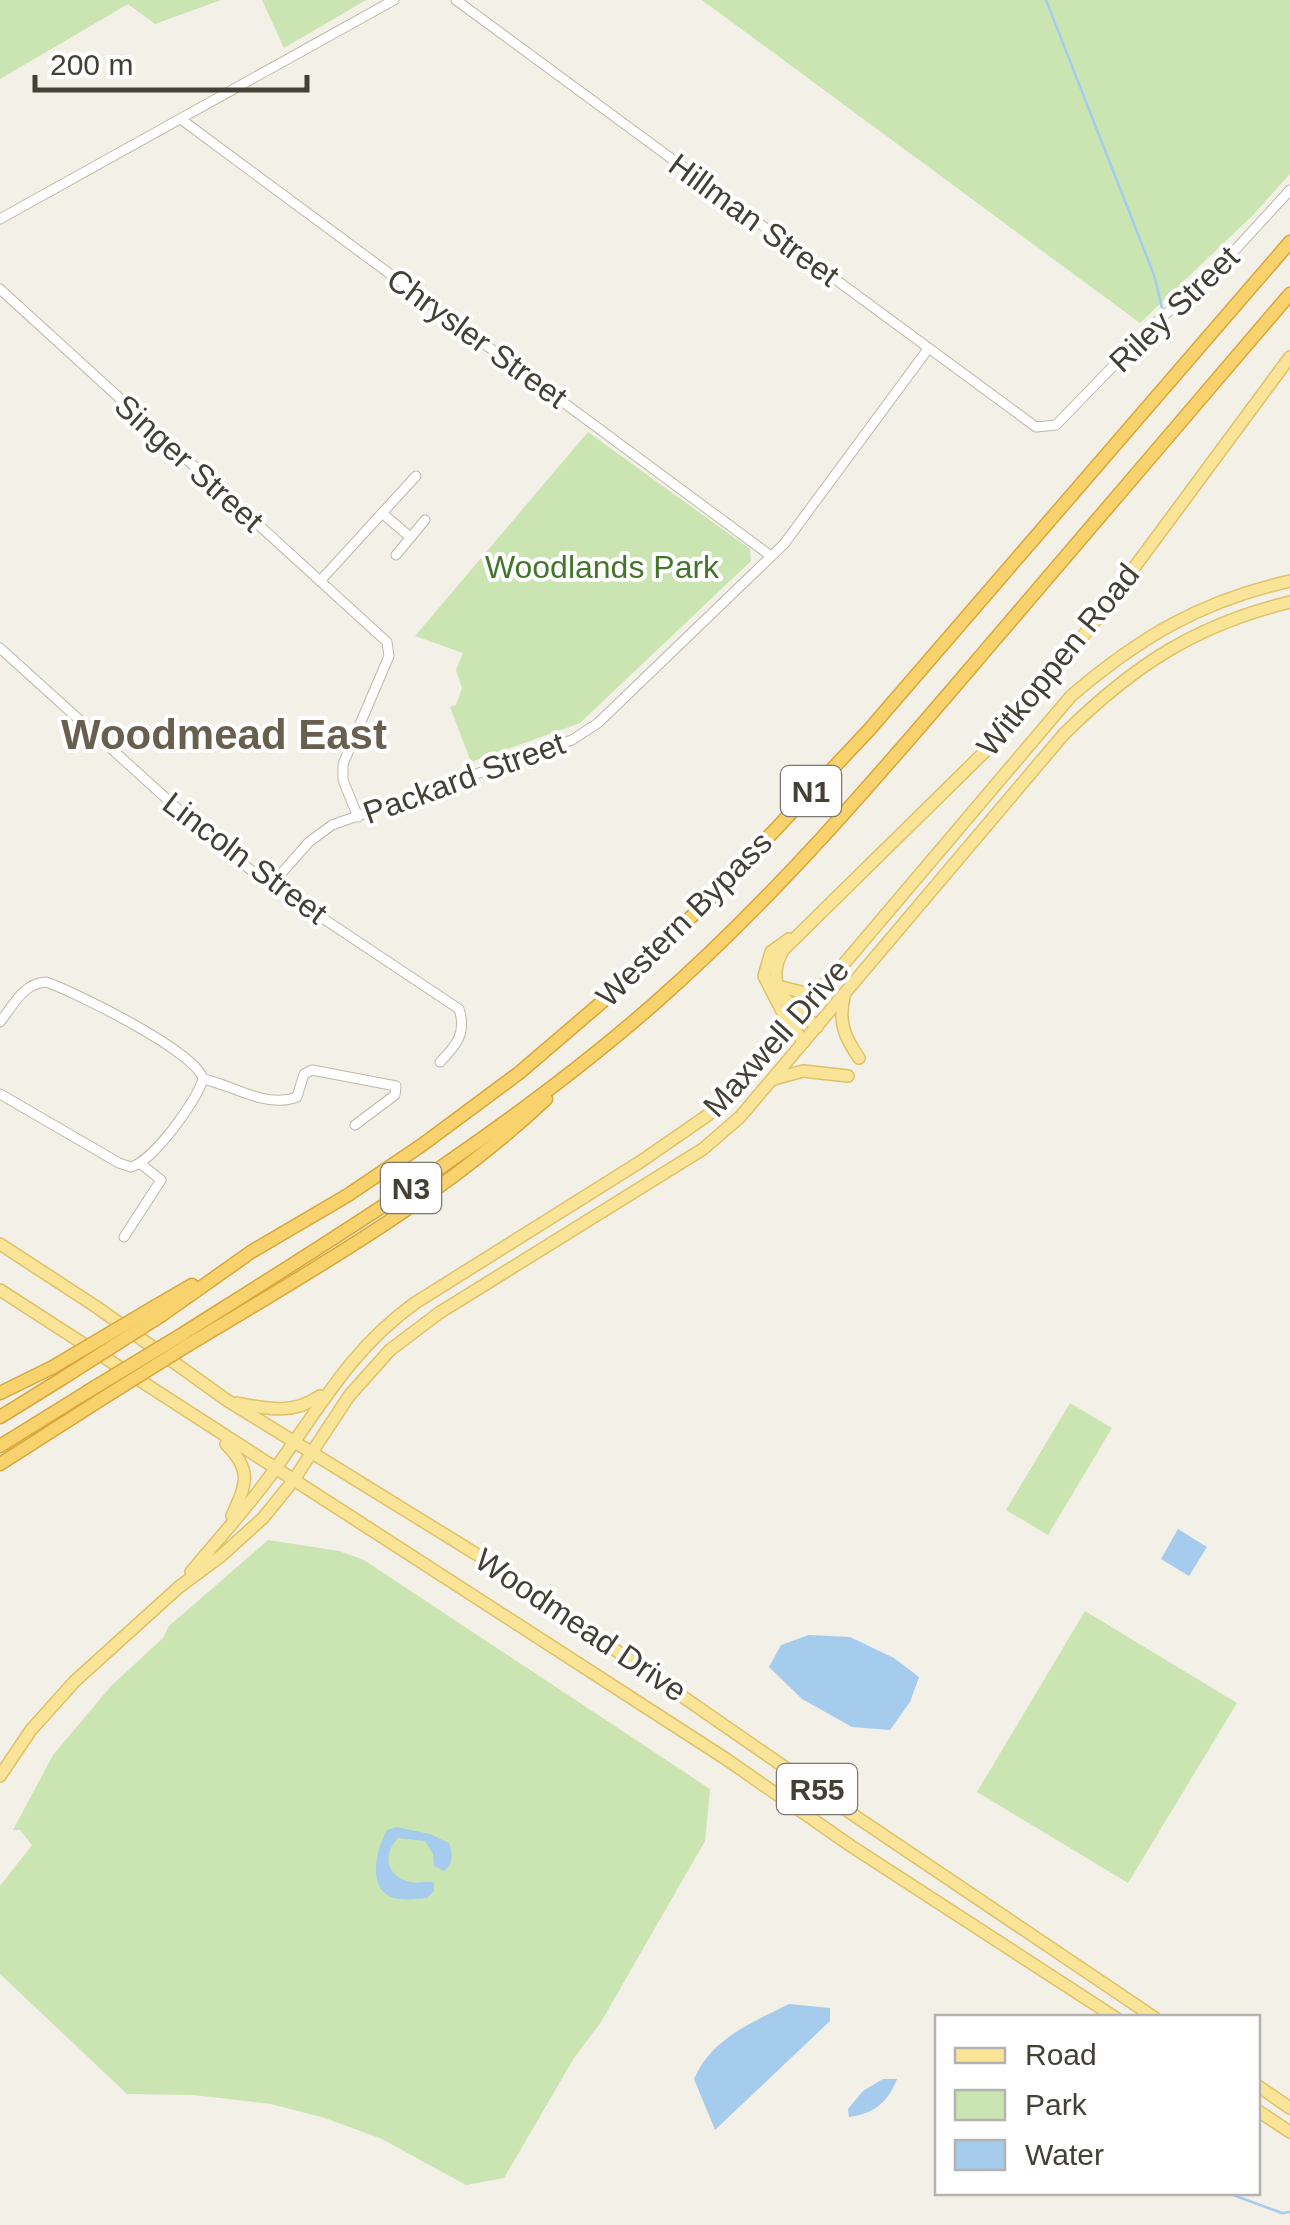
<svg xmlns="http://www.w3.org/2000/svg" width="1290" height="2225" viewBox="0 0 1290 2225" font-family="Helvetica,sans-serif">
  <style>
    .green { fill: #cae5b1 }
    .water { fill: #a5cbed }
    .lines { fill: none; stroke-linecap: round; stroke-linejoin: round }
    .stream { stroke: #a5cbed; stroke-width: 2.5 }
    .minor-casing { stroke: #beb8aa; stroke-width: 11 }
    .major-casing { stroke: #dfc268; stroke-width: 14 }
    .highway-casing { stroke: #d7a73c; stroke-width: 15 }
    .minor { stroke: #fff; stroke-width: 9 }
    .major { stroke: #fae498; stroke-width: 11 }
    .highway { stroke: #f8d26c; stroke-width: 12 }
    .highway-bridge-casing { stroke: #d7a73c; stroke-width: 15; stroke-linecap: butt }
    .highway-bridge { stroke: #f8d26c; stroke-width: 12 }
    .labels { text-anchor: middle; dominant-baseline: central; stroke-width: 8; stroke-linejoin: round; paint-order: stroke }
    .shield { fill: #fff; stroke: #7d7972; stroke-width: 2.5 }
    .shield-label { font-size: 30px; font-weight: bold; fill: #454036 }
    .street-label { font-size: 32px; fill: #454036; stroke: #fff }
    .park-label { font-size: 32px; fill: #43752b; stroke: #fff }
    .district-label { font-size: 42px; font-weight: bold; fill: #685f4e; stroke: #fff }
  </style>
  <rect width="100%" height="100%" fill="#f3f0e7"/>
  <!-- green -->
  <g class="green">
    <polygon points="0,0 221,0 155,24 128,4 0,79"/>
    <polygon points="262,0 366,0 284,48"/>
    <polygon points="702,0 1290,0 1290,174 1252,216 1140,323"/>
    <polygon points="588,432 750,549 751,561 580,723 471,762 450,707 456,705 462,688 456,670 463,653 415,636"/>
    <polygon points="1070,1403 1112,1428 1048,1535 1006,1510"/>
    <polygon points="268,1540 339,1551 364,1560 710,1789 705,1841 601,2022 574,2058 504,2178 466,2185 382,2139 325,2118 271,2104 194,2095 127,2094 0,1974 0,1886 32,1845 20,1830 13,1830 53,1755 111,1686 163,1638 169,1626"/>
    <polygon points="1085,1611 1237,1703 1128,1883 977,1792"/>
  </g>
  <!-- water -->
  <g class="water">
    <polygon points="1178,1529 1207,1547 1189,1576 1161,1559"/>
    <polygon points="809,1635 850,1637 894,1658 919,1677 910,1702 890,1730 852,1727 802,1699 769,1667 781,1645"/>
    <path d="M396 1827 430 1834 449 1843C452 1852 454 1865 444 1871L434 1866 433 1854 425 1841 398 1838C382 1855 386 1876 410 1882 419 1884 425 1880 434 1883V1891L427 1898C415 1899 395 1902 386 1894 368 1880 378 1846 387 1830Z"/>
    <path d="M789 2004 830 2008V2021L715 2130 694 2079C712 2038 751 2023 789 2004Z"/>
    <path d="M883 2079H897C888 2102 874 2114 849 2117L848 2109 863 2091Z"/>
  </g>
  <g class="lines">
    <!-- stream -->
    <g class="stream">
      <polyline points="1046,0 1154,275 1162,308"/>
      <polyline points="1165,324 1170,342"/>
      <polyline points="1225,2192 1282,2213 1290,2212"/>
    </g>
    <!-- minor casing -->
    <g class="minor-casing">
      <g id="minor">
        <polyline points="456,0 1036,427 1056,425 1154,324 1214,273 1290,190"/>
        <polyline points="182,120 771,556"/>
        <polyline points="0,219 394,0"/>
        <polyline points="0,289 387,642 389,656 343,764 343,780 358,817"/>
        <polyline points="382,513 410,537"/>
        <polyline points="396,555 425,520"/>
        <polyline points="320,581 416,476"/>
        <path d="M0 648 200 829 252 871 459 1009C467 1033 456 1046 440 1062"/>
        <polyline points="271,885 309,842 332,825 572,740 598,723 784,544 928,349"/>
        <path d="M0 1022C13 1006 23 983 46 982 75 992 197 1052 203 1079 197 1101 153 1161 131 1167L119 1163 0 1094"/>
        <path d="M203 1079C233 1085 266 1109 297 1097L304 1074 312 1070 396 1086 395 1095 355 1125"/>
        <polyline points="124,1237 161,1180 141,1164"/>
      </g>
    </g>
    <!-- major casing -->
    <g class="major-casing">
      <g id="major">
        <polyline points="789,939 771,952 764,976 786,1019 804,1042"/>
        <polyline points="777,986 806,993 824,984"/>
        <path d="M844 997C838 1022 845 1038 859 1058"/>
        <path d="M817 1027C790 1003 762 989 783 950L1014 723 1091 626 1290 357"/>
        <polyline points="774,1079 803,1071 848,1076"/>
        <polyline points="0,1244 98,1308 228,1401 481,1557 858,1818 1155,2018"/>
        <polyline points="0,1290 726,1759 851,1846 1116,2018"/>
        <path d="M237 1403C267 1409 293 1415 320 1396"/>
        <path d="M226 1444C253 1471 246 1484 232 1516"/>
        <path d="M191 1572C219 1538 250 1505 275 1469 321 1406 350 1350 415 1303L640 1162 708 1115 737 1090 1071 696C1140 637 1201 601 1290 581"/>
        <path d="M0 1776 31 1730 75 1681 179 1587 221 1556 263 1518 293 1481 349 1396 390 1350 439 1313 703 1149 740 1117 1064 734C1133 666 1195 625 1290 602"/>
        <polyline points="1258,2086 1290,2108"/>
        <polyline points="1258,2111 1290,2132"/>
      </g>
    </g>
    <!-- highway casing -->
    <g class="highway-casing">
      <g id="highway">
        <polyline points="156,1306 192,1285"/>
        <polyline points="162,1315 251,1252 348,1195 422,1145 519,1073 602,1002 711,898 869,730 1290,242"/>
        <path d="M181 1335C344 1232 509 1131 654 1004 776 897 880 774 985 651 1087 532 1188 413 1290 294"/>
        <path d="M188 1345C311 1271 441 1198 546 1099"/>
        <polyline points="0,1393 53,1367"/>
        <polyline points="0,1417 63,1378"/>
        <polyline points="0,1446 87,1392"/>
        <polyline points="0,1464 97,1402"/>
      </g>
    </g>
    <!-- minor -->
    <use href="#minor" class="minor"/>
    <!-- major -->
    <use href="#major" class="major"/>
    <!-- highway -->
    <use href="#highway" class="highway"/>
    <!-- highway-bridge casing -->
    <g class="highway-bridge-casing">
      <g id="highway-bridge">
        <polyline points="53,1367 156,1306"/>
        <polyline points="63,1378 162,1315"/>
        <polyline points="87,1392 181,1335"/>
        <polyline points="97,1402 188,1345"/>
      </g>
    </g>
    <!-- highway-bridge -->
    <use href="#highway-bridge" class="highway-bridge"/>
  </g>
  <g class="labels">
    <!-- shield labels -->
    <g class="shield">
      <rect x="781" y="766" width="60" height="50" rx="8"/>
      <rect x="381" y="1163" width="60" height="50" rx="8"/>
      <rect x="777" y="1764" width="80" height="50" rx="8"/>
    </g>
    <g class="shield-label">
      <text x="811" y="791">N1</text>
      <text x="411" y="1188">N3</text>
      <text x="817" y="1789">R55</text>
    </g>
    <!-- street labels -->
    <g class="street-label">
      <text transform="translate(754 220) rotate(36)">Hillman Street</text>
      <text transform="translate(1174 309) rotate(-44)">Riley Street</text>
      <text transform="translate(477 338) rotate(36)">Chrysler Street</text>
      <text transform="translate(189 463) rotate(42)">Singer Street</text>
      <text transform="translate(1058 660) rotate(-51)">Witkoppen Road</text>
      <text transform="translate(464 778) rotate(-20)">Packard Street</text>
      <text transform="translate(245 858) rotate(37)">Lincoln Street</text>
      <text transform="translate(684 919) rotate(-45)">Western Bypass</text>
      <text transform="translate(776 1038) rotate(-48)">Maxwell Drive</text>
      <text transform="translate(581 1625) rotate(34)">Woodmead Drive</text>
    </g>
    <!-- park labels -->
    <g class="park-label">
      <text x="602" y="567">Woodlands Park</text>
    </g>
    <!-- district labels -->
    <g class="district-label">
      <text x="224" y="734">Woodmead East</text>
    </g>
  </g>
  <!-- legend -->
  <rect x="935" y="2015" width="325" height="180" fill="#ffffff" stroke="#b5b3af" stroke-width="2.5"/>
  <rect x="955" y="2048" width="50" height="15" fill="#fae498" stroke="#b5b3af" stroke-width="2.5"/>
  <text x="1025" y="2065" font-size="30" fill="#454036">Road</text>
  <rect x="955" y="2090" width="50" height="30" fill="#cae5b1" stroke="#b5b3af" stroke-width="2.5"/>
  <text x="1025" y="2115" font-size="30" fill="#454036">Park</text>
  <rect x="955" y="2140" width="50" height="30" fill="#a5cbed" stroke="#b5b3af" stroke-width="2.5"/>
  <text x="1025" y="2165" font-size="30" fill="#454036">Water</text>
  <!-- scale -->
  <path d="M35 75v15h272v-15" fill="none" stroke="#454036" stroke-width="5"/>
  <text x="50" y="75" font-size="30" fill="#454036" stroke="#ffffff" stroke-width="8" paint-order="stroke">200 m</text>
</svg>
